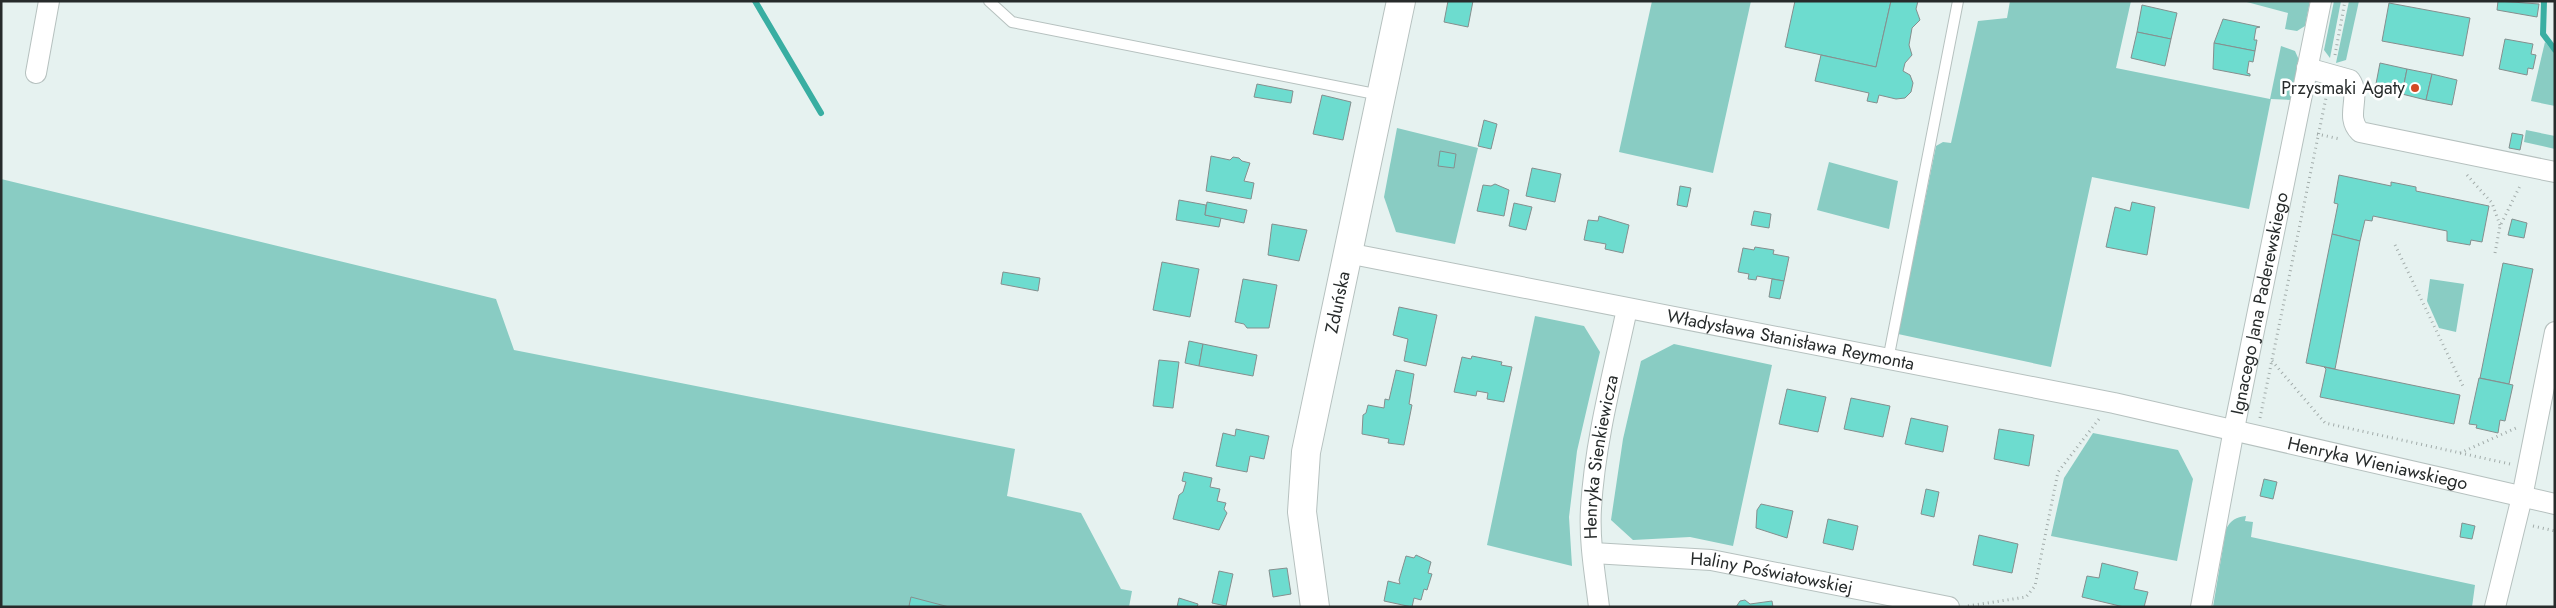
<svg xmlns="http://www.w3.org/2000/svg" width="2556" height="608" viewBox="0 0 2556 608" font-family="Jost,sans-serif">
  <style>
    .green { fill: #89ccc3 }
    .lines { fill: none; stroke-linecap: round; stroke-linejoin: round }
    .stream { stroke: #39aea2; stroke-width: 6 }
    .building { fill: #6ddccf; stroke: #858f8e }
    .lane-casing { stroke: #b6c1bf; stroke-width: 12 }
    .street-casing { stroke: #b6c1bf; stroke-width: 22 }
    .secondary-casing { stroke: #b6c1bf; stroke-width: 30 }
    .path { stroke: #a2acaa; stroke-width: 3; stroke-dasharray: 1 4; stroke-linecap: butt }
    .lane { stroke: #fff; stroke-width: 10 }
    .street { stroke: #fff; stroke-width: 20 }
    .secondary { stroke: #fff; stroke-width: 28 }
    .poi-dot { fill: #d24924; stroke: #fff; stroke-width: 2 }
    .labels { text-anchor: middle; dominant-baseline: central; stroke-width: 5; stroke-linejoin: round; paint-order: stroke }
    .poi-label { font-size: 18px; fill: #272b2b; stroke: #fff; text-anchor: end }
    .street-label { font-size: 18px; fill: #272b2b; stroke: #fff }
  </style>
  <rect width="100%" height="100%" fill="#e6f2f0"/>
  <!-- green -->
  <g class="green">
    <polygon points="1652,1 1751,1 1713,173 1619,152"/>
    <polygon points="2010,1 2131,1 2116,68 2270,99 2281,46 2295,51 2299,60 2291,100 2271,99 2249,209 2092,177 2051,367 1898,334 1936,146 1943,142 1951,143 1978,21 2007,18"/>
    <polygon points="2243,1 2310,1 2305,26 2297,31 2285,29 2288,13"/>
    <polygon points="2334,1 2341,1 2330,58 2324,50"/>
    <polygon points="2349,1 2359,1 2346,60 2336,63"/>
    <polygon points="2545,42 2555,54 2555,106 2531,101"/>
    <polygon points="1397,128 1478,148 1455,244 1396,232 1384,197"/>
    <polygon points="2526,130 2555,136 2555,149 2524,142"/>
    <polygon points="1829,162 1898,181 1889,229 1817,210"/>
    <polygon points="1,179 496,299 514,350 1015,449 1007,496 1081,513 1121,589 1132,591 1129,607 1,607"/>
    <polygon points="2430,279 2464,284 2456,332 2439,328 2427,301"/>
    <polygon points="1535,316 1584,326 1600,352 1577,451 1569,517 1572,566 1487,545"/>
    <polygon points="1674,344 1772,365 1733,546 1690,537 1633,540 1611,520 1623,439 1641,361"/>
    <polygon points="2093,433 2178,450 2193,479 2177,561 2051,536 2064,478"/>
    <path d="M2246 516 2245 521 2253 522 2251 537 2475 585 2472 607H2213L2226 529C2231 520 2236 517 2246 516Z"/>
  </g>
  <g class="lines">
    <!-- stream -->
    <g class="stream">
      <polyline points="755,1 821,113"/>
      <polyline points="2544,1 2543,34 2555,50"/>
    </g>
  </g>
  <!-- building -->
  <g class="building">
    <polygon points="1448,1 1473,1 1468,27 1444,22"/>
    <polygon points="1795,1 1891,1 1876,67 1785,47"/>
    <polygon points="1891,1 1918,1 1916,9 1920,20 1912,28 1909,45 1912,55 1905,63 1903,71 1910,75 1913,83 1911,92 1905,98 1896,99 1879,95 1877,103 1867,101 1869,93 1815,81 1821,55 1876,67"/>
    <polygon points="2498,1 2539,4 2537,17 2497,10"/>
    <polygon points="2389,3 2470,18 2463,56 2382,41"/>
    <polygon points="2142,5 2177,13 2171,39 2137,32"/>
    <polygon points="2223,19 2260,27 2256,28 2254,40 2257,40 2255,51 2214,43"/>
    <polygon points="2137,32 2171,39 2165,66 2131,58"/>
    <polygon points="2505,39 2533,44 2531,54 2536,55 2533,69 2528,68 2527,75 2499,69"/>
    <polygon points="2214,43 2255,51 2253,62 2249,61 2247,73 2250,74 2250,76 2213,69"/>
    <polygon points="2380,63 2407,69 2402,94 2375,89"/>
    <polygon points="2407,69 2432,74 2426,100 2402,94"/>
    <polygon points="2432,74 2457,80 2452,105 2426,100"/>
    <polygon points="1257,84 1293,91 1291,103 1254,97"/>
    <polygon points="1322,95 1351,102 1343,140 1313,134"/>
    <polygon points="1484,120 1497,124 1491,149 1478,146"/>
    <polygon points="2512,133 2523,135 2520,150 2509,148"/>
    <polygon points="1440,151 1456,154 1454,168 1438,166"/>
    <polygon points="1211,156 1230,160 1233,157 1239,158 1242,161 1250,163 1244,181 1254,183 1251,199 1206,191"/>
    <polygon points="1532,168 1561,174 1555,202 1526,196"/>
    <polygon points="2339,175 2391,186 2391,182 2416,187 2416,191 2489,206 2482,242 2471,240 2470,245 2447,241 2447,231 2373,216 2372,221 2365,220 2360,241 2332,234 2338,204 2334,203"/>
    <polygon points="1495,184 1509,190 1504,216 1477,211 1483,185 1491,186"/>
    <polygon points="1680,186 1691,188 1687,207 1677,205"/>
    <polygon points="1179,200 1206,205 1205,215 1221,218 1219,227 1176,220"/>
    <polygon points="1207,202 1247,210 1244,223 1205,215"/>
    <polygon points="2132,202 2155,207 2147,255 2106,247 2115,207 2130,211"/>
    <polygon points="1514,203 1532,207 1526,230 1509,226"/>
    <polygon points="1754,211 1771,214 1769,228 1751,225"/>
    <polygon points="1599,216 1629,225 1623,253 1605,249 1606,244 1584,240 1588,220 1598,221"/>
    <polygon points="2512,219 2527,223 2524,238 2508,235"/>
    <polygon points="1272,224 1307,230 1299,261 1268,255"/>
    <polygon points="2332,234 2360,241 2335,369 2306,363"/>
    <polygon points="1755,247 1774,250 1773,254 1789,257 1784,281 1757,276 1756,280 1748,279 1749,274 1738,272 1743,248 1754,250"/>
    <polygon points="1162,262 1199,269 1190,317 1153,310"/>
    <polygon points="2503,263 2533,269 2509,384 2480,378"/>
    <polygon points="1003,272 1040,278 1038,291 1001,284"/>
    <polygon points="1243,279 1277,285 1269,328 1247,328 1244,324 1235,322"/>
    <polygon points="1772,279 1784,281 1780,299 1769,297"/>
    <polygon points="1399,307 1437,315 1426,366 1404,361 1408,339 1393,335"/>
    <polygon points="1189,341 1203,344 1199,366 1185,363"/>
    <polygon points="1203,344 1257,355 1253,376 1199,366"/>
    <polygon points="1472,356 1502,362 1501,365 1512,367 1504,402 1487,399 1488,393 1477,391 1476,396 1454,392 1462,357 1471,359"/>
    <polygon points="1159,360 1179,362 1173,408 1153,406"/>
    <polygon points="2324,367 2460,395 2454,424 2320,397 2326,369"/>
    <polygon points="1396,370 1414,374 1409,404 1412,405 1404,445 1388,443 1389,439 1362,434 1363,415 1366,413 1368,405 1384,408 1385,399 1389,400"/>
    <polygon points="2479,378 2513,385 2505,421 2500,420 2498,433 2476,428 2477,425 2469,424"/>
    <polygon points="1787,389 1826,397 1818,432 1779,424"/>
    <polygon points="1851,398 1890,406 1883,437 1844,429"/>
    <polygon points="1911,418 1948,426 1943,452 1905,444"/>
    <polygon points="1236,429 1269,436 1264,459 1250,456 1247,472 1216,466 1223,433 1235,436"/>
    <polygon points="1999,429 2034,435 2029,466 1994,459"/>
    <polygon points="1184,472 1212,478 1210,487 1220,489 1217,501 1226,503 1224,509 1227,513 1219,530 1173,519 1179,495 1183,492 1186,482 1182,481"/>
    <polygon points="2264,479 2277,482 2273,499 2260,496"/>
    <polygon points="1926,489 1939,492 1934,517 1921,514"/>
    <polygon points="1761,504 1793,511 1787,538 1756,528 1757,510"/>
    <polygon points="1828,519 1858,526 1853,550 1823,543"/>
    <polygon points="2462,523 2475,526 2472,539 2460,537"/>
    <polygon points="1979,535 2018,544 2012,573 1973,565"/>
    <polygon points="1416,555 1431,562 1428,573 1432,574 1427,590 1424,589 1421,600 1414,598 1412,607 1384,601 1388,581 1400,584 1399,580 1406,556 1414,558"/>
    <polygon points="2102,563 2138,572 2134,589 2148,592 2144,607 2124,607 2082,597 2087,576 2099,578"/>
    <polygon points="1287,568 1291,594 1273,597 1269,570"/>
    <polygon points="1219,571 1233,574 1226,606 1212,603"/>
    <polygon points="911,597 949,607 913,607 909,606"/>
    <polygon points="1179,598 1198,604 1197,607 1177,607"/>
    <polygon points="1745,600 1750,604 1772,601 1773,607 1736,607 1740,601"/>
  </g>
  <g class="lines">
    <!-- lane casing -->
    <g class="lane-casing">
      <g id="lane">
        <polyline points="989,1 1012,22 1380,95"/>
        <polyline points="1888,360 1958,1"/>
      </g>
    </g>
    <!-- street casing -->
    <g class="street-casing">
      <g id="street">
        <path d="M2307 68 2350 80C2362 97 2344 116 2360 132L2555 172"/>
        <polyline points="36,73 49,1"/>
        <path id="s1" d="M1347 253 2114 403 2555 504"/>
        <path id="s2" d="M1593 553 1711 560 1949 607"/>
        <path id="s3" d="M1599 607C1595 574 1589 541 1591 508 1595 441 1613 374 1627 309"/>
        <path id="s4" d="M2201 607 2234 429 2321 1"/>
        <polyline points="2495,607 2522,497 2555,332"/>
      </g>
    </g>
    <!-- secondary casing -->
    <g class="secondary-casing">
      <g id="secondary">
        <path id="s5" d="M1315 607 1302 512 1306 452 1401 1"/>
      </g>
    </g>
    <!-- path -->
    <g class="path">
      <polyline points="2335,55 2345,1"/>
      <polyline points="2317,134 2340,139"/>
      <polyline points="2467,175 2492,203 2500,225"/>
      <polyline points="2395,245 2464,388"/>
      <polyline points="2495,253 2500,226 2521,184"/>
      <polyline points="2272,361 2325,423 2510,464"/>
      <polyline points="2260,418 2327,93"/>
      <polyline points="2460,453 2516,428"/>
      <polyline points="2533,526 2555,531"/>
      <polyline points="1968,606 2026,597 2035,586 2058,472 2099,419"/>
    </g>
    <!-- lane -->
    <use href="#lane" class="lane"/>
    <!-- street -->
    <use href="#street" class="street"/>
    <!-- secondary -->
    <use href="#secondary" class="secondary"/>
  </g>
  <!-- markers -->
  <circle class="poi-dot" cx="2415" cy="88" r="5"/>
  <g class="labels">
    <!-- poi labels -->
    <g class="poi-label">
      <text x="2405" y="88">Przysmaki Agaty</text>
    </g>
    <!-- street labels -->
    <g class="street-label">
      <text stroke="none"><textPath href="#s5" startOffset="309">Zduńska</textPath></text>
      <text stroke="none"><textPath href="#s4" startOffset="309">Ignacego Jana Paderewskiego</textPath></text>
      <text stroke="none"><textPath href="#s1" startOffset="452">Władysława Stanisława Reymonta</textPath></text>
      <text stroke="none"><textPath href="#s3" startOffset="151">Henryka Sienkiewicza</textPath></text>
      <text stroke="none"><textPath href="#s1" startOffset="1052">Henryka Wieniawskiego</textPath></text>
      <text stroke="none"><textPath href="#s2" startOffset="180">Haliny Poświatowskiej</textPath></text>
    </g>
  </g>
  <!-- border -->
  <rect width="2556" height="608" fill="none" stroke="#272b2b" stroke-width="5"/>
</svg>
